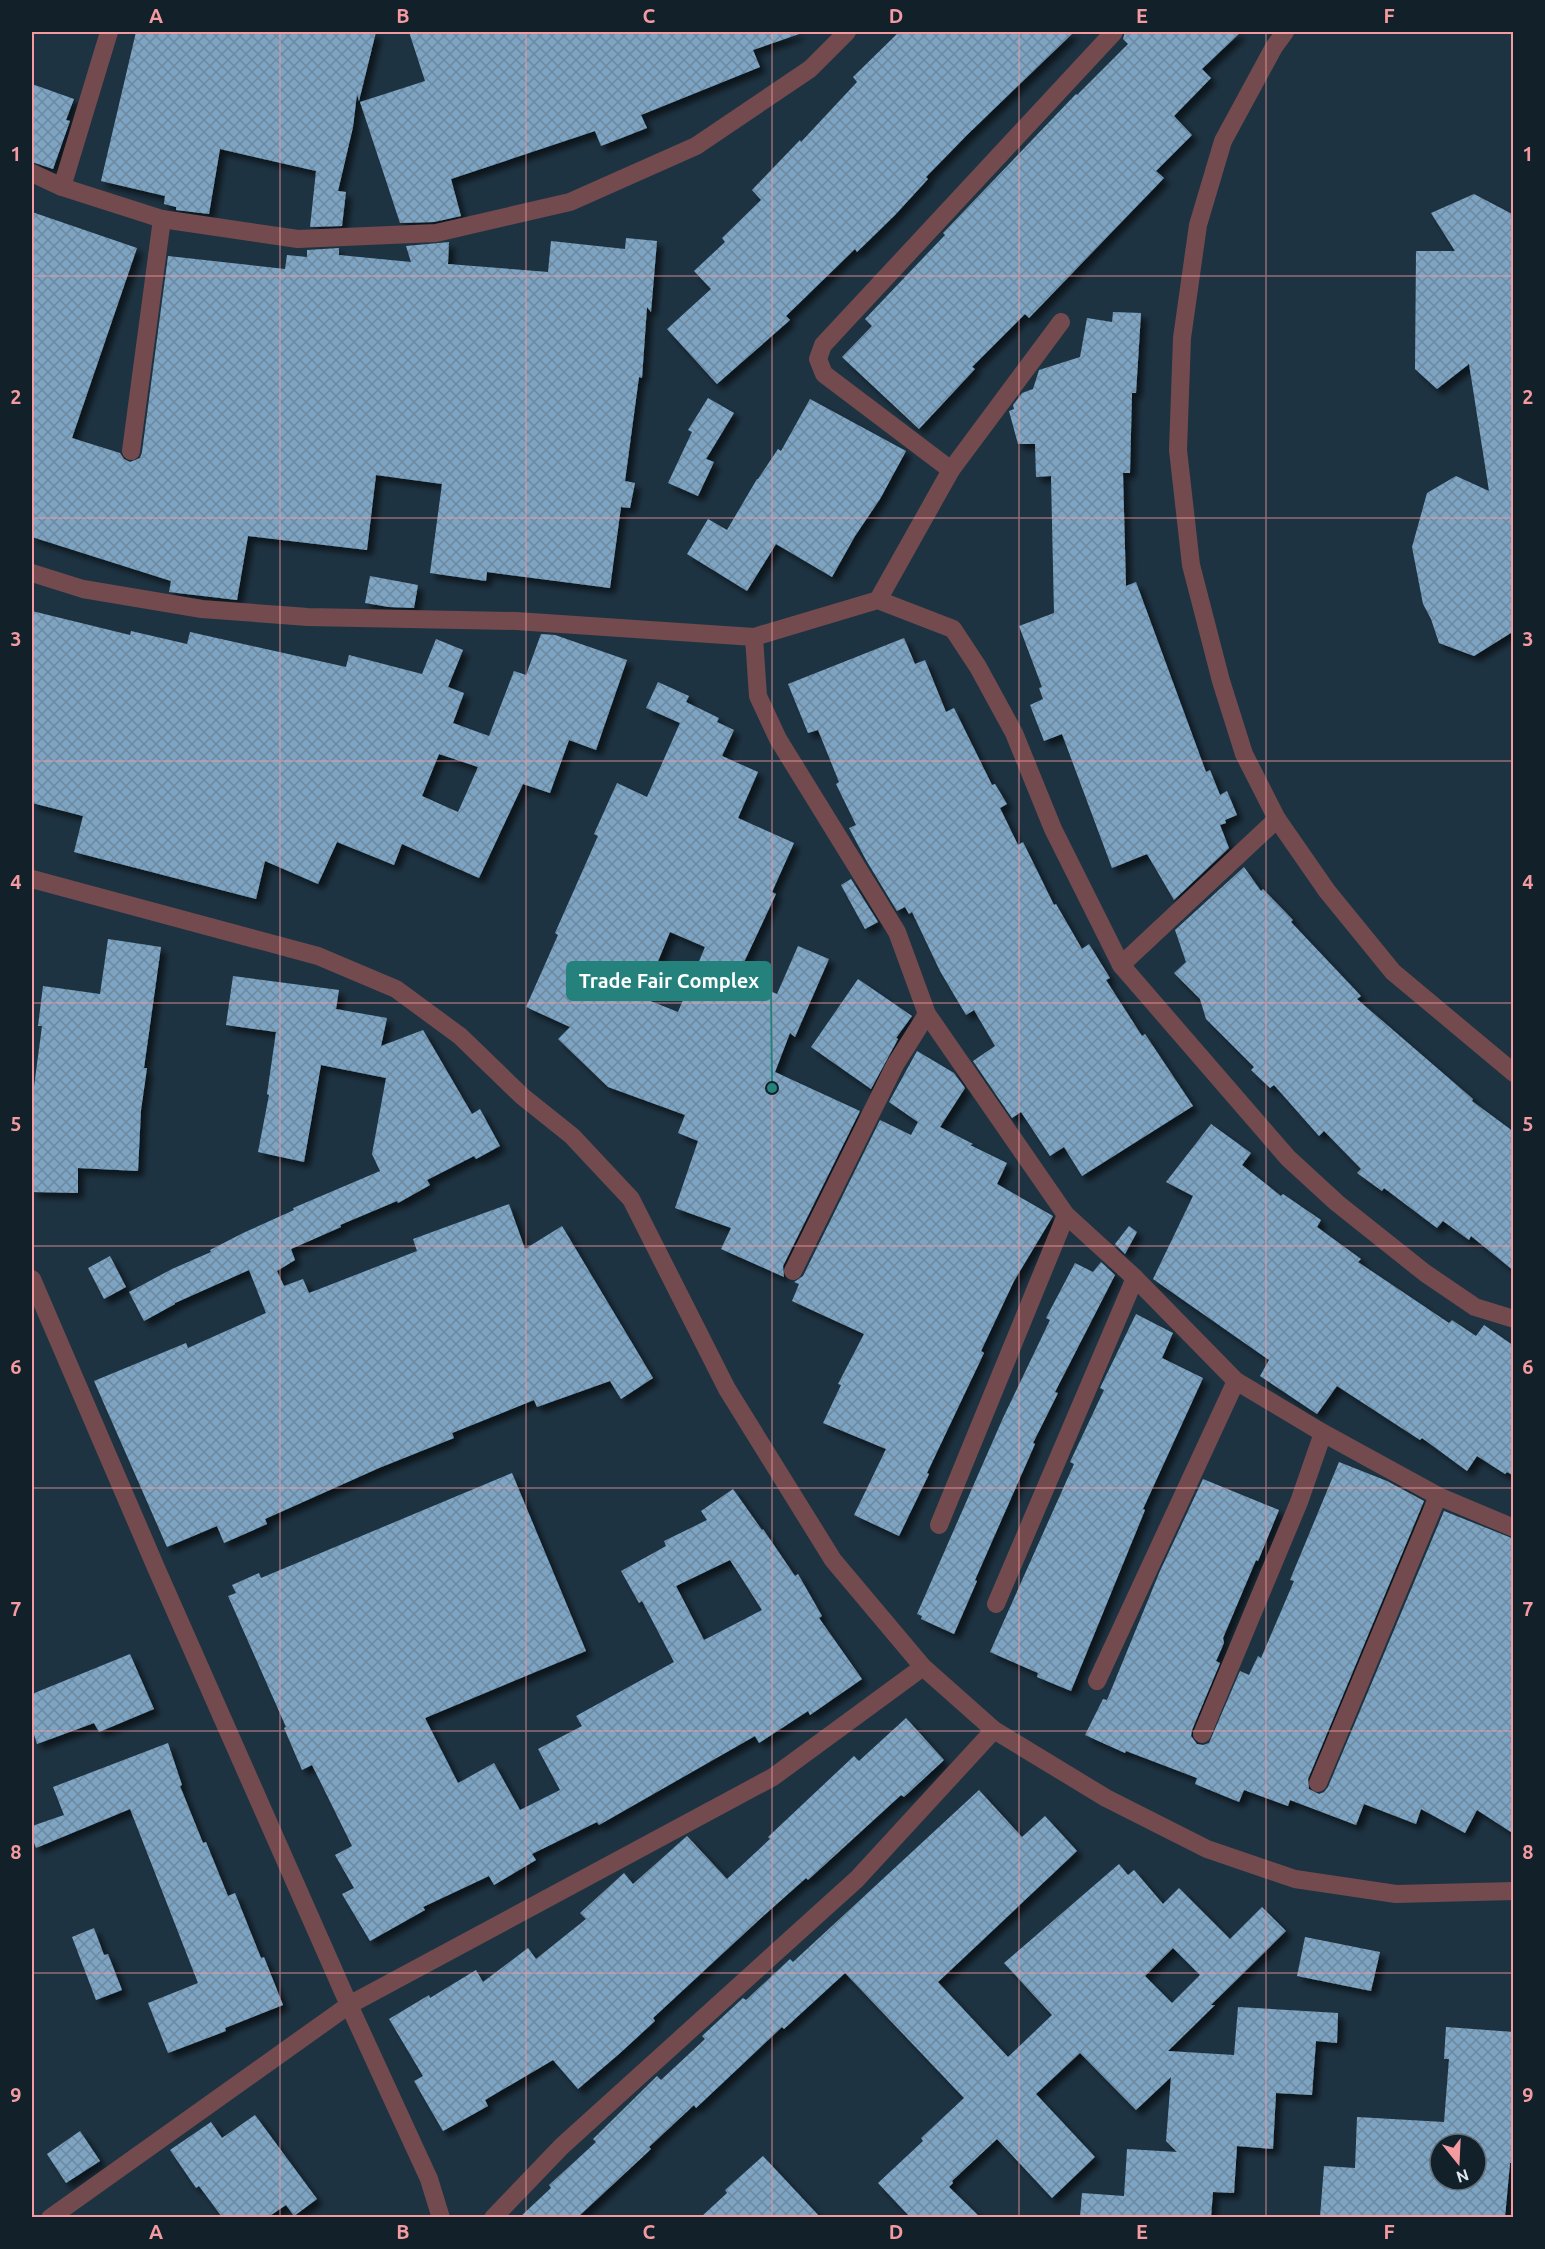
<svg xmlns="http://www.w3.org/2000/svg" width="1545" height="2249" viewBox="0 0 1545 2249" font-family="Ubuntu,sans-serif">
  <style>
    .built { fill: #1e3342; fill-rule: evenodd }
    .building { fill: url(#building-cross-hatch); fill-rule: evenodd; filter: url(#shadow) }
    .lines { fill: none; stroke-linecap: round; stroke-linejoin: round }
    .street { stroke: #734b4e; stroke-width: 18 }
    .grid { fill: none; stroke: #f49aa1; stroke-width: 1.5; stroke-opacity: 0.55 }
    .leader { fill: none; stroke: #24817b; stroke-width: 2 }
    .callout-dot { fill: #24817b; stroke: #12202a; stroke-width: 2 }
    .callout { fill: #24817b; stroke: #24817b; stroke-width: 2 }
    .callout-label { font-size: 20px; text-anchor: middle; font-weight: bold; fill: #fff }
    .neatline { fill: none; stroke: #f49aa1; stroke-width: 2 }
    .grid-label { font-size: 20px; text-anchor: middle; font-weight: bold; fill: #f49aa1 }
  </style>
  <defs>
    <pattern id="building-cross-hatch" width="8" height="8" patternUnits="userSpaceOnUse" patternTransform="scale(1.5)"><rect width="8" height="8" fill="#7da5c3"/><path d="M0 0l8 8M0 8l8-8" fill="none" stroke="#6c889e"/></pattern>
    <filter id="shadow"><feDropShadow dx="5.5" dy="5.5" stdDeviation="3" flood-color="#0009"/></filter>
  </defs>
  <rect width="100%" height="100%" fill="#1b2934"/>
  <!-- built -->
  <path class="built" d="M32 32H1513V2217L32 2218ZM1440 2144H1476V2180H1440Z"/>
  <!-- building -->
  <g class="building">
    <polygon points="136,32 376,32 359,101 357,94 353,127 338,191 346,192 342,226 310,227 316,171 220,149 209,214 176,210 176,207 164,204 165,196 101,181"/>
    <polygon points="409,32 798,32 799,34 753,50 760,67 641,115 647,128 601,146 595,131 451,179 461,216 434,222 400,223 360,102 425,81"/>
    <polygon points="899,32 1074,32 967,135 926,177 928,179 895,215 857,252 855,249 786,316 790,320 717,384 667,329 711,289 694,271 725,242 722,238 761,200 752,190 800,140 801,142 857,82 853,77"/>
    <polygon points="1125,32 1241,32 1202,69 1211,78 1174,116 1192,135 1156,171 1164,178 1029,318 1025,314 972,367 975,369 919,429 842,357 872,326 865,319 945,235 943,233 1076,94 1077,95 1128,44 1123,39"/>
    <polygon points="32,84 74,99 66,120 70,121 53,169 32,162"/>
    <polygon points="1474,194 1514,215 1514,631 1474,656 1439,643 1431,619 1423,604 1412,547 1427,493 1456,476 1489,491 1469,364 1437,389 1415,369 1416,251 1455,251 1431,213"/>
    <polygon points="32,212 137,248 72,438 120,453 124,459 130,462 140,458 142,452 168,256 285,269 287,255 307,257 307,250 339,248 339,255 411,262 406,246 449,242 448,264 548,272 551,241 625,249 626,238 657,241 651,312 647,307 642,378 639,377 625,481 635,483 630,508 621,507 610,588 487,572 486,581 430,573 442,484 376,475 367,550 248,536 237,600 169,592 171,581 32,537"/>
    <polygon points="1113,312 1141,313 1136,393 1132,393 1130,473 1123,473 1126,586 1136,582 1206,772 1210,770 1220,795 1227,791 1237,815 1225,820 1226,823 1220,825 1229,848 1174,900 1147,854 1112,868 1062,734 1044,741 1030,705 1043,699 1039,688 1042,687 1019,626 1054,613 1051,476 1036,477 1035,444 1018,444 1009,411 1014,409 1013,405 1022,393 1033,389 1039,370 1080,357 1087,318 1112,322"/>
    <polygon points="708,398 734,413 706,459 714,462 698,496 668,483 692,432 688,430"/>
    <polygon points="810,399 906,451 880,499 855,536 832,577 776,544 747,591 687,554 708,519 727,530 757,479 758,479 778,449 781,451"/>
    <polygon points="370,576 418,585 414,608 389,607 365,603"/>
    <path d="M32 611 130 635 131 631 187 644 190 632 346 667 349 655 422 674 436 639 463 650 448 687 464 693 453 723 489 736 514 671 526 675 541 634 555 635 627 660 596 750 569 740 550 793 523 784 479 878 402 844 394 865 337 842 318 884 265 861 256 899 74 852 83 816 32 803ZM439 754 478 767 458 812 422 796Z"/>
    <polygon points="904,638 915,664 925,660 946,712 954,708 992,785 995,784 1007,804 1000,808 1018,845 1023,842 1054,905 1056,904 1082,949 1089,944 1110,978 1106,980 1142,1036 1145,1034 1193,1106 1082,1176 1064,1147 1050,1156 1021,1112 1012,1118 973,1061 995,1046 974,1010 966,1015 940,971 912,912 909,914 905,907 897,911 866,860 849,828 856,825 836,784 839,782 818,730 808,733 788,684"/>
    <path d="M658 682 689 696 686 702 719 718 717 722 734 730 722 756 758 772 738 818 794 843 772 892 776 894 737 977 777 994 798 946 829 959 795 1037 790 1033 775 1072 860 1111 783 1266 784 1277 721 1249 731 1228 675 1208 698 1141 678 1133 685 1115 608 1087 558 1039 570 1027 526 1007 558 935 555 933 598 836 594 834 617 783 647 797 680 723 646 708ZM670 932 705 947 678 1012 643 998Z"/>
    <polygon points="1244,867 1261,891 1263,889 1293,920 1291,922 1361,996 1357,999 1473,1099 1472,1101 1514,1132 1514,1271 1471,1236 1469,1240 1443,1221 1437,1228 1384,1188 1382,1191 1357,1173 1361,1169 1324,1131 1319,1136 1274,1085 1270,1088 1251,1070 1254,1067 1206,1019 1200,999 1174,973 1186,962 1175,930"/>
    <polygon points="851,879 878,922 865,929 841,885"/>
    <polygon points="108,939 161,947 144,1068 147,1068 141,1110 138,1171 78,1168 78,1193 32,1192 32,1102 42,1026 38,1026 43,986 100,994"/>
    <polygon points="233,976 339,990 336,1009 387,1018 381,1046 423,1030 472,1114 480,1109 500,1146 476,1159 474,1156 427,1180 430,1185 398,1203 397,1201 340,1225 341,1227 291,1249 295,1260 277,1271 284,1286 303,1279 309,1293 417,1251 413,1239 509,1204 525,1249 562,1226 653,1378 621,1399 610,1381 537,1407 534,1400 452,1433 454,1438 379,1468 265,1519 267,1524 224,1543 217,1526 167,1547 94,1381 186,1343 188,1348 266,1313 249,1270 175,1303 175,1304 144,1321 129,1292 172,1269 211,1252 210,1250 243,1233 294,1210 293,1208 380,1171 372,1154 386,1078 321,1065 304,1162 258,1152 269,1095 267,1094 276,1032 226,1025"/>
    <polygon points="858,979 912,1016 896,1038 898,1039 871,1089 811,1047"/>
    <polygon points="917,1051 954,1073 965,1088 940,1127 973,1144 970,1145 1007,1163 997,1184 1053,1216 1014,1281 981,1351 984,1353 927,1473 929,1474 899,1536 854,1515 886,1449 823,1423 841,1385 838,1384 864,1334 792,1301 799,1284 794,1282 803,1276 880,1120 911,1135 918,1122 889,1102"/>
    <polygon points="1211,1124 1251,1153 1242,1165 1281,1196 1283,1194 1321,1220 1317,1227 1361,1259 1358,1262 1449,1323 1452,1320 1476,1336 1484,1325 1514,1346 1514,1476 1507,1472 1505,1474 1477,1456 1467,1471 1422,1438 1420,1440 1337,1386 1317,1414 1260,1376 1269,1360 1153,1279 1193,1196 1166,1182"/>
    <polygon points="1129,1226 1137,1232 1125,1254 1115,1244"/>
    <polygon points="110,1256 126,1287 104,1299 88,1268"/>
    <polygon points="1101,1262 1115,1275 1055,1392 1058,1393 1033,1443 1035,1444 975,1580 977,1581 954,1634 921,1619 922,1616 917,1614 1003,1418 1050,1320 1046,1318 1075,1263 1093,1272"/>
    <polygon points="1136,1314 1173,1333 1162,1358 1203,1378 1143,1509 1145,1510 1071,1691 1037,1677 1038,1673 990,1652 1074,1464 1070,1462 1104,1390 1100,1388"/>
    <polygon points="1339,1462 1387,1481 1424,1501 1308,1779 1309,1789 1319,1794 1324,1792 1328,1787 1444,1511 1514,1539 1514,1834 1477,1810 1465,1833 1421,1809 1416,1824 1364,1804 1356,1825 1290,1800 1288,1806 1244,1790 1239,1802 1195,1784 1197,1778 1126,1751 1125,1753 1085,1735 1103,1699 1107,1700 1160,1571 1203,1479 1279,1510 1258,1561 1256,1560 1223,1638 1224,1643 1216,1661 1220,1663 1192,1730 1191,1736 1197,1744 1203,1745 1209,1743 1240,1671 1249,1675 1258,1656 1261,1658 1294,1581 1290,1580"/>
    <path d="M512 1473 586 1651 425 1718 458 1783 494 1763 520 1810 560 1790 538 1749 582 1726 576 1716 674 1662 642 1601 639 1603 621 1571 666 1546 664 1541 707 1520 701 1511 733 1489 762 1530 763 1529 795 1576 798 1574 822 1616 819 1618 862 1679 810 1715 808 1711 759 1743 755 1736 599 1825 597 1822 532 1854 536 1860 494 1885 489 1876 423 1907 425 1910 370 1941 342 1894 354 1888 335 1855 352 1846 312 1765 302 1770 284 1728 286 1727 228 1596 236 1593 232 1585 259 1573 261 1578ZM730 1560 762 1610 704 1640 676 1586Z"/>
    <polygon points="130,1654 154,1709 99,1732 94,1723 37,1744 32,1728 32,1694"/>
    <polygon points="906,1718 944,1760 904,1797 901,1795 808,1880 806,1878 761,1918 653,2018 655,2021 619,2054 578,2089 553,2060 485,2100 488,2106 443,2131 414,2081 423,2076 389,2019 429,1995 430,1998 476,1970 483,1982 528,1948 536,1959 586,1919 580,1913 624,1873 633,1884 687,1836 727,1879 770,1839 768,1837 854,1756 859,1761"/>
    <polygon points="168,1743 182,1785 180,1786 203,1843 206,1842 228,1896 235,1893 261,1958 264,1957 283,2005 225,2028 226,2031 168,2053 148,2003 198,1983 130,1809 36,1848 32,1837 32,1826 64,1815 53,1787"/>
    <path d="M979 1790 1022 1837 1045 1816 1077 1851 938 1982 1008 2057 1052 2015 1004 1963 1119 1864 1128 1875 1134 1870 1163 1904 1179 1888 1230 1939 1262 1907 1286 1931 1211 2005H1215L1168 2051 1234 2055 1238 2007 1338 2013 1337 2043 1316 2041 1312 2095 1276 2093 1273 2149 1237 2146 1234 2193 1213 2192 1211 2217H1080L1082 2193 1124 2196 1127 2149 1177 2152 1166 2141 1171 2077 1136 2110 1080 2053 1036 2094 1095 2157 1052 2198 997 2139 952 2181 953 2183 949 2187 980 2217H910L878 2183 923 2141 921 2138 964 2098 845 1973 784 2029 782 2027 696 2108 694 2105 649 2147 651 2149 578 2217H520L551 2188 549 2185 596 2142 593 2139 657 2076 661 2080 705 2039 702 2036 743 1998 746 2000 790 1959 793 1962ZM1173 1948 1200 1975 1172 2003 1145 1976Z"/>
    <polygon points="94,1928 104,1955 108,1954 122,1990 96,2000 72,1937"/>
    <polygon points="1305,1937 1380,1952 1371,1991 1297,1976"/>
    <path d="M1446 2027 1514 2032V2163H1510L1505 2217H1320L1324 2166 1355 2168 1357 2117 1444 2122 1449 2059H1444ZM1440 2144H1476V2180H1440Z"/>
    <polygon points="255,2115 317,2199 294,2216 286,2205 268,2217 222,2217 199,2186 196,2188 170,2150 211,2122 222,2138"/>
    <polygon points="80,2131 100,2161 66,2183 47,2154"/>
    <polygon points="763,2156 820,2217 701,2217 727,2193 725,2190"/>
  </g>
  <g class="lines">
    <!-- street -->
    <g class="street">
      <polyline points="1285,32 1274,47 1223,141 1198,225 1182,338 1178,450 1191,565 1221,681 1244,754 1277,819 1327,891 1393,972 1514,1073"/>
      <polyline points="32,173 62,187 162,219 298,239 436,233 570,202 696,146 810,69 847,32"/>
      <polyline points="62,187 109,32"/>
      <polyline points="131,451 162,219"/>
      <polyline points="951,470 824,374 818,359 823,345 1114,32"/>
      <polyline points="32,573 83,589 202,609 308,617 516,621 754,637 878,600 953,629 978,667 1014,733 1053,829 1121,965 1288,1158 1337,1203 1425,1273 1475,1307 1514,1319"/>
      <polyline points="878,600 951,470 1061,322"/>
      <polyline points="754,637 758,696 778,739 897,932 927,1014 1066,1215 1135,1278 1236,1381 1323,1433 1438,1496 1514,1528"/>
      <polyline points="32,879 318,956 396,989 460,1036 522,1096 572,1136 631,1199 727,1389 833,1560 923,1667 994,1730 1106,1798 1207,1849 1295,1879 1396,1894 1514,1891"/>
      <polyline points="1121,965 1277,819"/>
      <polyline points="793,1271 895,1065 927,1014"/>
      <polyline points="32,1279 157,1570 349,2005 429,2179 441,2218"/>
      <polyline points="939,1525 1066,1215"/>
      <polyline points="996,1604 1135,1278"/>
      <polyline points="1097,1681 1236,1381"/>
      <polyline points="1202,1734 1299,1502 1323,1433"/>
      <polyline points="1318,1783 1438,1496"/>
      <polyline points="50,2218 349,2005 773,1777 923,1667"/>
      <polyline points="493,2218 562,2146 857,1879 994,1730"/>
    </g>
  </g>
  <!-- grid -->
  <path class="grid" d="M280 32V2218M526 32V2218M772 32V2218M1019 32V2218M1266 32V2218M32 276H1514M32 518H1514M32 761H1514M32 1003H1514M32 1246H1514M32 1488H1514M32 1731H1514M32 1973H1514"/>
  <!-- callouts -->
  <path class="leader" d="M772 1088L771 981"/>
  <circle class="callout-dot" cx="772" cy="1088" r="6"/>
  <rect class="callout" x="567" y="962" width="204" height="38" rx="6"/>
  <g class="callout-label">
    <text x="669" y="988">Trade Fair Complex</text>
  </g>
  <!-- border -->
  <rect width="1545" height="2249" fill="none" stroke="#12202a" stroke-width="66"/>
  <!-- north arrow -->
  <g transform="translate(1458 2162) rotate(162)"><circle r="28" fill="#12202a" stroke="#647079" stroke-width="1.5"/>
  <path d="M0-4.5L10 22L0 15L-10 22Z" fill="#f49aa1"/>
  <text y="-9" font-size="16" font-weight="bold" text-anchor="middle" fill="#dfe8ef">N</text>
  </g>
  <rect x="33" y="33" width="1479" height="2183" class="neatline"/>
  <g class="grid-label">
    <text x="156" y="23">A</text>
    <text x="403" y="23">B</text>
    <text x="649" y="23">C</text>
    <text x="896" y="23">D</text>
    <text x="1142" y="23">E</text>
    <text x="1389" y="23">F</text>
    <text x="16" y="161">1</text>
    <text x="1528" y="161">1</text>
    <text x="16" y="404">2</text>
    <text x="1528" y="404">2</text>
    <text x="16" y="646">3</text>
    <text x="1528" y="646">3</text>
    <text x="16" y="889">4</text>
    <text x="1528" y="889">4</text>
    <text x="16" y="1131">5</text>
    <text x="1528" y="1131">5</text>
    <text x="16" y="1374">6</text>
    <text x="1528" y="1374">6</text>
    <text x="16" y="1616">7</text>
    <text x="1528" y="1616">7</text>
    <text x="16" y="1859">8</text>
    <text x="1528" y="1859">8</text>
    <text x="16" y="2102">9</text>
    <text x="1528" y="2102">9</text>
    <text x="156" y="2239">A</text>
    <text x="403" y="2239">B</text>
    <text x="649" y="2239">C</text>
    <text x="896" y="2239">D</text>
    <text x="1142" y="2239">E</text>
    <text x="1389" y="2239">F</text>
  </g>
</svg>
